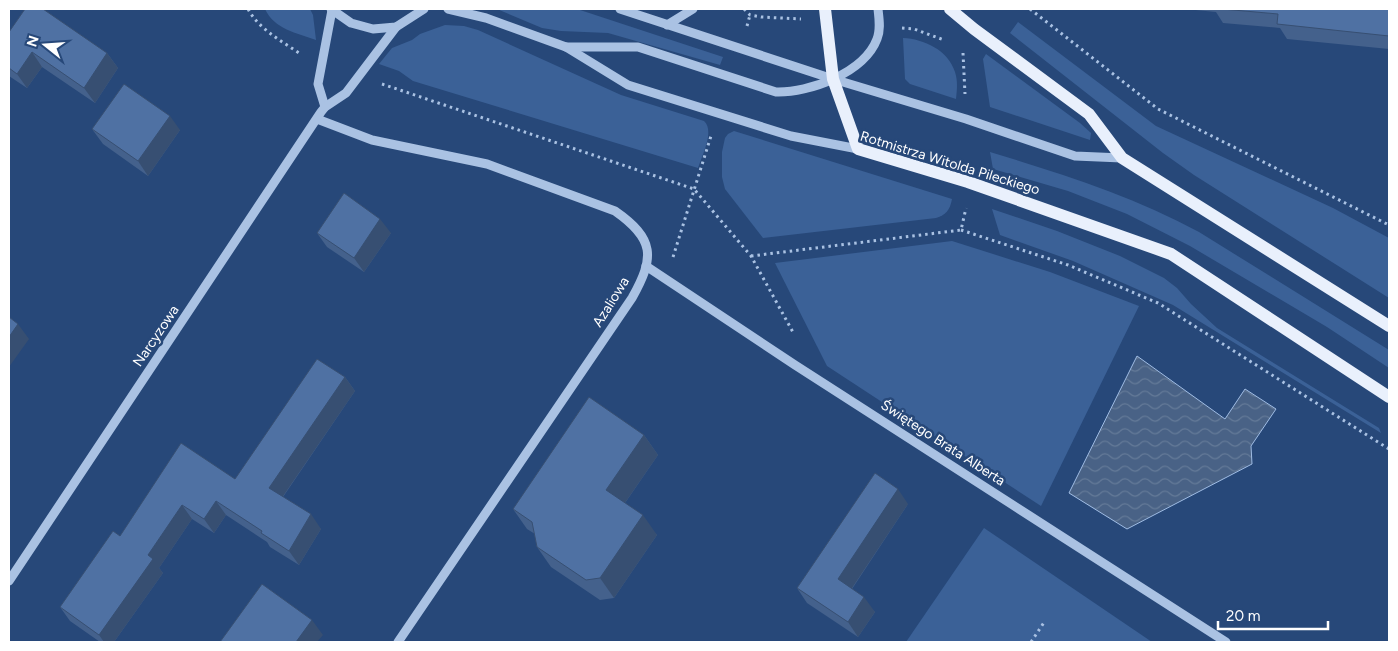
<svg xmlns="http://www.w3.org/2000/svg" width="1398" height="651" viewBox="0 0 1398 651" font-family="Figtree,sans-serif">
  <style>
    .grass { fill: #3b6197 }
    .water { fill: url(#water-waves); stroke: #9fbce4 }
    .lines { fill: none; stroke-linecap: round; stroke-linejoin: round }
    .path { stroke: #aac2e3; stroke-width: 3; stroke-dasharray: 2.5 4; stroke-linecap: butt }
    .minor { stroke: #aac2e3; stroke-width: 9 }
    .major { stroke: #e9f0fc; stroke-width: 12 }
    .wall { fill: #44618c }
    .shaded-wall { fill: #374f72 }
    .building { fill: #4f71a3; stroke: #374f72 }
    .labels { text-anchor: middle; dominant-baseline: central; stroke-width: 5; stroke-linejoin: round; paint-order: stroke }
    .street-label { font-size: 14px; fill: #fff; stroke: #274879 }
  </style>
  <defs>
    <pattern id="water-waves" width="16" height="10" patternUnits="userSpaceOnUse" patternTransform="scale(1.25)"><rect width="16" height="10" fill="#496286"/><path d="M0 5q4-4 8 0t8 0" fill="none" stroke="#647a98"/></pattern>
  </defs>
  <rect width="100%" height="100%" fill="#274879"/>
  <!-- grass -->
  <g class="grass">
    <path d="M265 9H310L313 15 316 40C297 33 274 29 265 9Z"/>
    <polygon points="497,9 577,9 723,57 720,65 608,33 561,31 542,28"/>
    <polygon points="1018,22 1156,126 1333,208 1389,238 1389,298 1194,175 1163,153 1010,33"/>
    <path d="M445 25 464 26 478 30 621 95 704 121C715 131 702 155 698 168L413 81 399 71 379 64 392 48 412 40 420 34Z"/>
    <path d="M903 38C924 39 948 50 955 72 958 81 957 90 956 99L910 84 905 79Z"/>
    <polygon points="986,54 1080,123 1091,133 1090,140 990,107 983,59"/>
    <path d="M734 131 952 199C950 210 946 215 936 218L763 238 725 189 722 177V152L725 138 728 134Z"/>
    <path d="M990 152C1062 174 1133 196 1199 232L1389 350V368L1327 327 1190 246 1127 214 1068 191 993 169Z"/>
    <polygon points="992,209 1057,231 1120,256 1164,278 1177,288 1191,304 1217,328 1379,428 1381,433 1173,305 1073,261 1000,235"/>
    <polygon points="952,241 1050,272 1139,306 1041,506 827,366 775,263"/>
    <polygon points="984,528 1152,642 906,642"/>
  </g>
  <!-- water -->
  <polygon class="water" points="1137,356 1225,419 1245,389 1276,409 1251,446 1252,464 1127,529 1069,493"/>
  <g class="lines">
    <!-- path -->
    <g class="path">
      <path d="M248 9C259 29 280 40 299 53"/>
      <polyline points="744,9 750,15 761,17 801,19"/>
      <polyline points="1030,9 1158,109 1389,225"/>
      <polyline points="747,26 750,15"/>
      <polyline points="902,28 914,29 944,40"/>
      <polyline points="963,53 965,94"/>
      <polyline points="382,84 694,189 751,256 794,334"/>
      <polyline points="961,230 1068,265 1158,303 1389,449"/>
      <polyline points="751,256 961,230 966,208"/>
      <polyline points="673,257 711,136"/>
      <polyline points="1031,642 1045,621"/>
    </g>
    <!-- minor -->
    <g class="minor">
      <polyline points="331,9 351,23 373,29 396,27 424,9"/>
      <polyline points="448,9 486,18 566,47 628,85 791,136 858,149"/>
      <polyline points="620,9 833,79 966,119 1075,156 1122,158"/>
      <polyline points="667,25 693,9"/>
      <path d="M566 47H638L776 92C809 93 864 73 877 39 881 29 879 19 878 9"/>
      <polyline points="325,107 318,84 332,10"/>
      <path d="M317 119 372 140 487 164 615 211C655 239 655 257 632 298L398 642"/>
      <polyline points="646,266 795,365 1226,642"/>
      <polyline points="9,581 321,112 325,107 346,93 396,27"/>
    </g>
    <!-- major -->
    <g class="major">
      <polyline points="825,9 833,79 858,149 968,182 1171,254 1389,397"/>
      <polyline points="950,9 974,29 1089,114 1122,158 1389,326"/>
    </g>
  </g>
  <!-- wall -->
  <g class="wall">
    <polygon points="1185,9 1389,9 1389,49 1287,39 1280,28 1223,23 1216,12"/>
    <polygon points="9,32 107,53 118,68 95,103 42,67 27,88 9,76"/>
    <polygon points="92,129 180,130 148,176 103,144"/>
    <polygon points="317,233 391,233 364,272 327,247"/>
    <polygon points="345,377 355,391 283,497 321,529 299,565 270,547 267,542 226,515 214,533 192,519 159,568 163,573 114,642 100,642 70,621 60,607 120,536 235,479"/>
    <polygon points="644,435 658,455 625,503 657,535 614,598 600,600 551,567 537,547 535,534 527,529 513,509"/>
    <polygon points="908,504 852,589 875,612 858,637 807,603 797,588"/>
  </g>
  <!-- shaded-wall -->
  <g class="shaded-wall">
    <polygon points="32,52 42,67 27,88 17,74"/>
    <polygon points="107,53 118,68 95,103 84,88"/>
    <polygon points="170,116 180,130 148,176 138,161"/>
    <polygon points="380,219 391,233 364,272 354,258"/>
    <polygon points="18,324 29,339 9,367 9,337"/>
    <polygon points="345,377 355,391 279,502 269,488"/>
    <polygon points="644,435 658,455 620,510 606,490"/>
    <polygon points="898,489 908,504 848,594 838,579"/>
    <polygon points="216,501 226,515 214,533 204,519"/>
    <polygon points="182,505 192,519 159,568 163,573 114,642 104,642 99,635 148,555"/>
    <polygon points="311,514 321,529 299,565 289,551"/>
    <polygon points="643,515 657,535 614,598 600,578"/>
    <polygon points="864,597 875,612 858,637 848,622"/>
    <polygon points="312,620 323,635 317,642 296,642"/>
  </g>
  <!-- building -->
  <g class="building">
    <polygon points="25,9 43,9 107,53 84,88 32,52 17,74 9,68 9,32"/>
    <polygon points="1222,9 1389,9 1389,36 1277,24 1278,14"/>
    <polygon points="124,84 170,116 138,161 92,129"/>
    <polygon points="344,193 380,219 354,258 317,233"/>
    <polygon points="9,317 18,324 9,337"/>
    <polygon points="317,359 345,377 269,488 311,514 289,551 261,533 262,531 216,501 204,519 182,505 148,555 153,559 99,635 60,607 113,531 120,536 181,443 235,479"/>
    <polygon points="589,397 644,435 606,490 643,515 600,578 586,580 537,547 532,522 513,509"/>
    <polygon points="875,473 898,489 838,579 864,597 848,622 797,588"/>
    <polygon points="262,584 312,620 296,642 220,642"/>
  </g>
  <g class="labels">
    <!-- street labels -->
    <g class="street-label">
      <text transform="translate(950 163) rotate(17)">Rotmistrza Witolda Pileckiego</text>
      <text transform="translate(611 302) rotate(-58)">Azaliowa</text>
      <text transform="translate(156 336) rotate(-56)">Narcyzowa</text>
      <text transform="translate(943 443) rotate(33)">Świętego Brata Alberta</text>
    </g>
  </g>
  <!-- border -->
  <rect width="1398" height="651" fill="none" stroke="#ffffff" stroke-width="20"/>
  <!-- north arrow -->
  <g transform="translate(45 45) rotate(287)" stroke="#274879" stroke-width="4" paint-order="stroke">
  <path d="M0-4L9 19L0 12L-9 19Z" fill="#ffffff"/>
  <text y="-8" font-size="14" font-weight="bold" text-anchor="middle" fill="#ffffff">N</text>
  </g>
  <!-- scale -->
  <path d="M1218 621v8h110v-8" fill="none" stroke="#ffffff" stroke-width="2.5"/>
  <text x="1226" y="621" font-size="15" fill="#ffffff" stroke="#274879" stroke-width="4" paint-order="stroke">20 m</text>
</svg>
